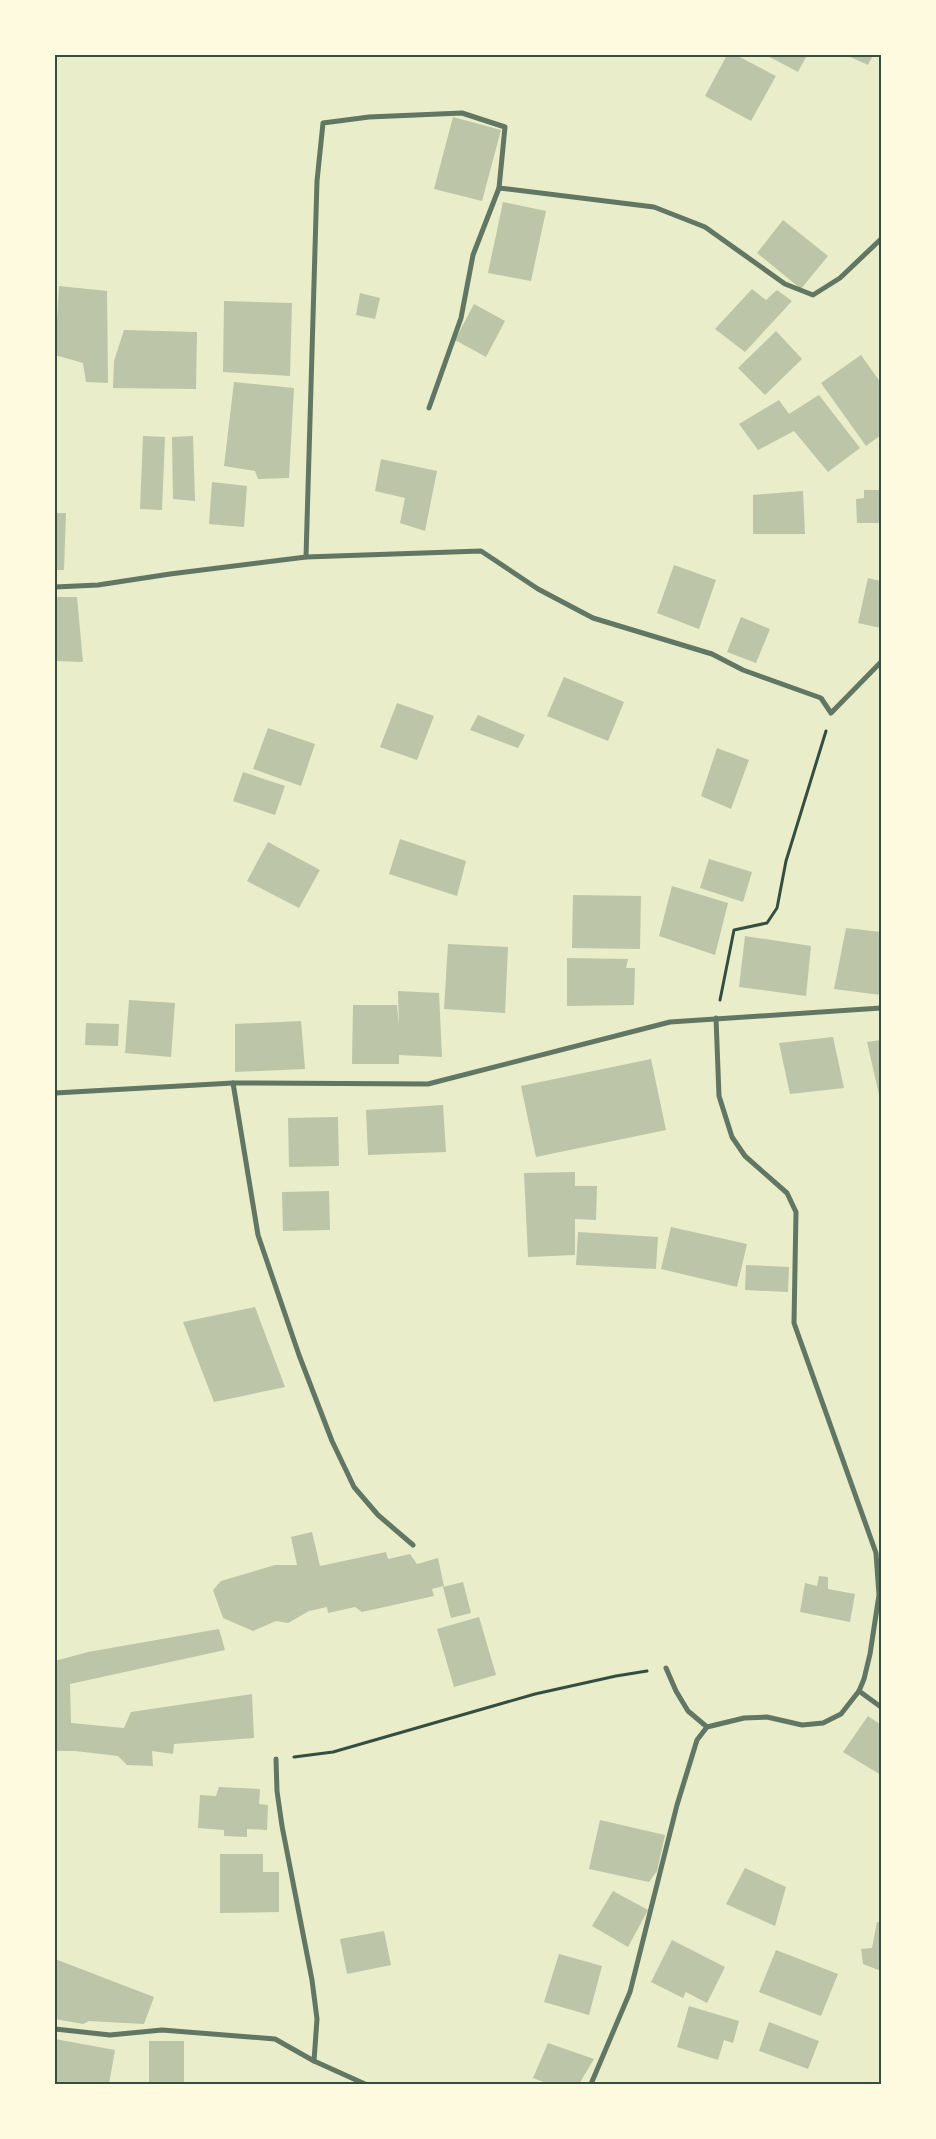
<svg xmlns="http://www.w3.org/2000/svg" width="936" height="2139" viewBox="0 0 936 2139" font-family="Mulish,sans-serif">
  <style>
    .building { fill: #bcc5a7 }
    .lines { fill: none; stroke-linecap: round; stroke-linejoin: round }
    .path { stroke: #344e41; stroke-width: 3 }
    .minor { stroke: #617663; stroke-width: 5 }
    .neatline { fill: none; stroke: #344e41; stroke-width: 2 }
  </style>
  <rect width="100%" height="100%" fill="#e9edc9"/>
  <!-- building -->
  <g class="building">
    <polygon points="727,55 736,55 776,76 751,121 705,96"/>
    <polygon points="766,55 807,55 798,72"/>
    <polygon points="846,55 873,55 868,65"/>
    <polygon points="453,117 501,130 482,201 434,189"/>
    <polygon points="503,202 546,211 531,281 488,273"/>
    <polygon points="783,220 828,256 801,289 757,253"/>
    <polygon points="59,286 107,291 108,383 86,382 83,363 55,355"/>
    <polygon points="752,289 766,300 777,290 792,301 745,352 715,329"/>
    <polygon points="360,293 380,298 375,319 356,315"/>
    <polygon points="224,301 292,303 290,376 223,372"/>
    <polygon points="474,304 505,321 486,357 455,340"/>
    <polygon points="124,330 197,332 196,389 113,388 114,361"/>
    <polygon points="776,331 802,359 765,395 738,368"/>
    <polygon points="861,355 881,383 881,435 866,446 821,383"/>
    <polygon points="234,382 294,388 289,478 258,479 255,471 224,466"/>
    <polygon points="819,395 860,448 828,472 794,431 758,450 739,424 779,400 789,414"/>
    <polygon points="143,436 165,437 162,510 140,509"/>
    <polygon points="193,436 195,501 173,499 172,437"/>
    <polygon points="381,459 437,471 425,531 400,523 405,498 375,491"/>
    <polygon points="212,482 247,486 244,527 209,524"/>
    <polygon points="864,490 881,490 881,523 857,523 856,499 864,498"/>
    <polygon points="803,491 805,534 753,534 753,495"/>
    <polygon points="55,513 66,513 64,570 55,570"/>
    <polygon points="674,565 716,580 699,629 657,613"/>
    <polygon points="868,578 881,581 881,628 858,623"/>
    <polygon points="55,597 77,597 83,662 55,661"/>
    <polygon points="741,617 770,629 756,663 727,652"/>
    <polygon points="564,677 624,702 608,741 547,716"/>
    <polygon points="397,703 434,716 417,760 380,747"/>
    <polygon points="478,715 525,735 518,748 470,730"/>
    <polygon points="268,728 315,744 301,786 253,769"/>
    <polygon points="717,748 749,760 731,809 701,796"/>
    <polygon points="243,772 285,786 275,815 233,801"/>
    <polygon points="400,839 466,861 457,896 389,874"/>
    <polygon points="268,842 320,870 299,908 247,881"/>
    <polygon points="709,859 752,872 743,902 700,888"/>
    <polygon points="672,886 728,903 715,955 659,936"/>
    <polygon points="573,895 641,896 640,949 572,948"/>
    <polygon points="846,928 881,932 881,995 834,989"/>
    <polygon points="745,936 811,946 806,996 739,987"/>
    <polygon points="448,944 508,947 505,1013 444,1009"/>
    <polygon points="567,958 628,959 626,968 635,968 634,1005 567,1006"/>
    <polygon points="398,991 439,993 442,1057 399,1055 399,1064 352,1064 353,1005 397,1005 399,1026"/>
    <polygon points="129,1000 175,1003 171,1057 125,1053"/>
    <polygon points="301,1021 305,1069 235,1072 235,1024"/>
    <polygon points="86,1023 119,1024 118,1046 85,1045"/>
    <polygon points="833,1037 844,1088 790,1094 779,1043"/>
    <polygon points="881,1040 881,1098 880,1099 867,1042"/>
    <polygon points="651,1059 666,1130 536,1157 521,1086"/>
    <polygon points="443,1105 446,1152 368,1155 366,1110"/>
    <polygon points="338,1117 339,1166 289,1167 288,1118"/>
    <polygon points="575,1172 575,1186 597,1186 596,1220 575,1219 575,1255 528,1257 524,1173"/>
    <polygon points="329,1191 330,1230 283,1231 282,1192"/>
    <polygon points="671,1227 747,1244 737,1287 661,1269"/>
    <polygon points="578,1232 658,1237 656,1269 576,1265"/>
    <polygon points="746,1265 789,1267 788,1292 745,1290"/>
    <polygon points="255,1307 285,1387 214,1402 183,1322"/>
    <polygon points="312,1532 320,1566 386,1552 388,1559 410,1554 417,1564 438,1558 444,1586 432,1589 434,1596 362,1612 355,1607 328,1613 327,1607 309,1611 288,1623 276,1621 253,1631 223,1618 213,1590 221,1581 275,1565 297,1565 291,1537"/>
    <polygon points="819,1576 828,1577 828,1589 855,1594 850,1622 800,1612 805,1583 817,1586"/>
    <polygon points="463,1582 471,1613 451,1618 443,1587"/>
    <polygon points="479,1617 496,1675 454,1687 437,1629"/>
    <polygon points="219,1629 225,1650 70,1684 71,1723 124,1728 131,1712 252,1694 254,1738 174,1744 173,1754 152,1751 153,1766 127,1765 118,1756 75,1751 55,1751 55,1661 88,1652"/>
    <polygon points="868,1716 881,1725 881,1775 843,1752"/>
    <polygon points="219,1787 260,1789 259,1804 268,1805 267,1830 247,1829 247,1837 224,1836 224,1830 198,1828 200,1795 216,1796"/>
    <polygon points="600,1820 665,1835 657,1871 649,1882 589,1869"/>
    <polygon points="220,1854 263,1854 263,1872 279,1872 279,1912 220,1913"/>
    <polygon points="745,1868 786,1887 775,1926 726,1904"/>
    <polygon points="613,1891 648,1910 628,1947 592,1926"/>
    <polygon points="877,1922 881,1923 881,1971 863,1964 861,1949 872,1948"/>
    <polygon points="384,1931 391,1965 347,1974 340,1939"/>
    <polygon points="672,1940 725,1967 707,2003 686,1992 683,1998 651,1982"/>
    <polygon points="776,1950 838,1974 821,2016 759,1992"/>
    <polygon points="559,1954 602,1966 589,2015 544,2002"/>
    <polygon points="55,1959 154,1997 144,2024 89,2021 83,2024 55,2019"/>
    <polygon points="689,2006 739,2021 733,2043 724,2040 718,2060 677,2047"/>
    <polygon points="769,2022 819,2041 808,2069 759,2051"/>
    <polygon points="55,2039 115,2050 109,2084 55,2084"/>
    <rect x="149" y="2041" width="35" height="43"/>
    <polygon points="548,2043 594,2059 579,2084 549,2084 533,2078"/>
  </g>
  <g class="lines">
    <!-- path -->
    <g class="path">
      <polyline points="720,1000 734,930 767,923 777,908 786,861 826,731"/>
      <polyline points="294,1757 333,1752 535,1694 616,1676 647,1671"/>
    </g>
    <!-- minor -->
    <g class="minor">
      <polyline points="499,188 654,207 705,227 785,284 813,295 840,278 881,239"/>
      <polyline points="306,557 317,181 323,123 369,117 462,113 505,127 499,188 473,255 461,318 429,408"/>
      <polyline points="55,587 98,585 170,574 306,557 481,551 538,589 593,618 712,654 743,670 821,698 831,713 881,662"/>
      <polyline points="233,1083 258,1235 299,1355 332,1441 354,1487 378,1515 413,1545"/>
      <polyline points="55,1093 233,1083 428,1084 670,1022 881,1008"/>
      <polyline points="666,1668 676,1691 688,1711 707,1727"/>
      <polyline points="859,1691 881,1707"/>
      <polyline points="276,1759 277,1791 282,1826 312,1980 317,2019 314,2061"/>
      <polyline points="55,2029 110,2035 162,2030 275,2039 314,2061 365,2084"/>
      <polyline points="591,2084 630,1992 677,1805 697,1740 707,1727 744,1718 767,1717 802,1725 823,1723 841,1714 859,1691 864,1679 870,1654 879,1595 876,1553 794,1323 796,1212 787,1193 745,1156 732,1137 719,1096 716,1018"/>
    </g>
  </g>
  <!-- border -->
  <rect width="936" height="2139" fill="none" stroke="#fefae0" stroke-width="112"/>
  <rect x="56" y="56" width="824" height="2027" class="neatline"/>
</svg>
